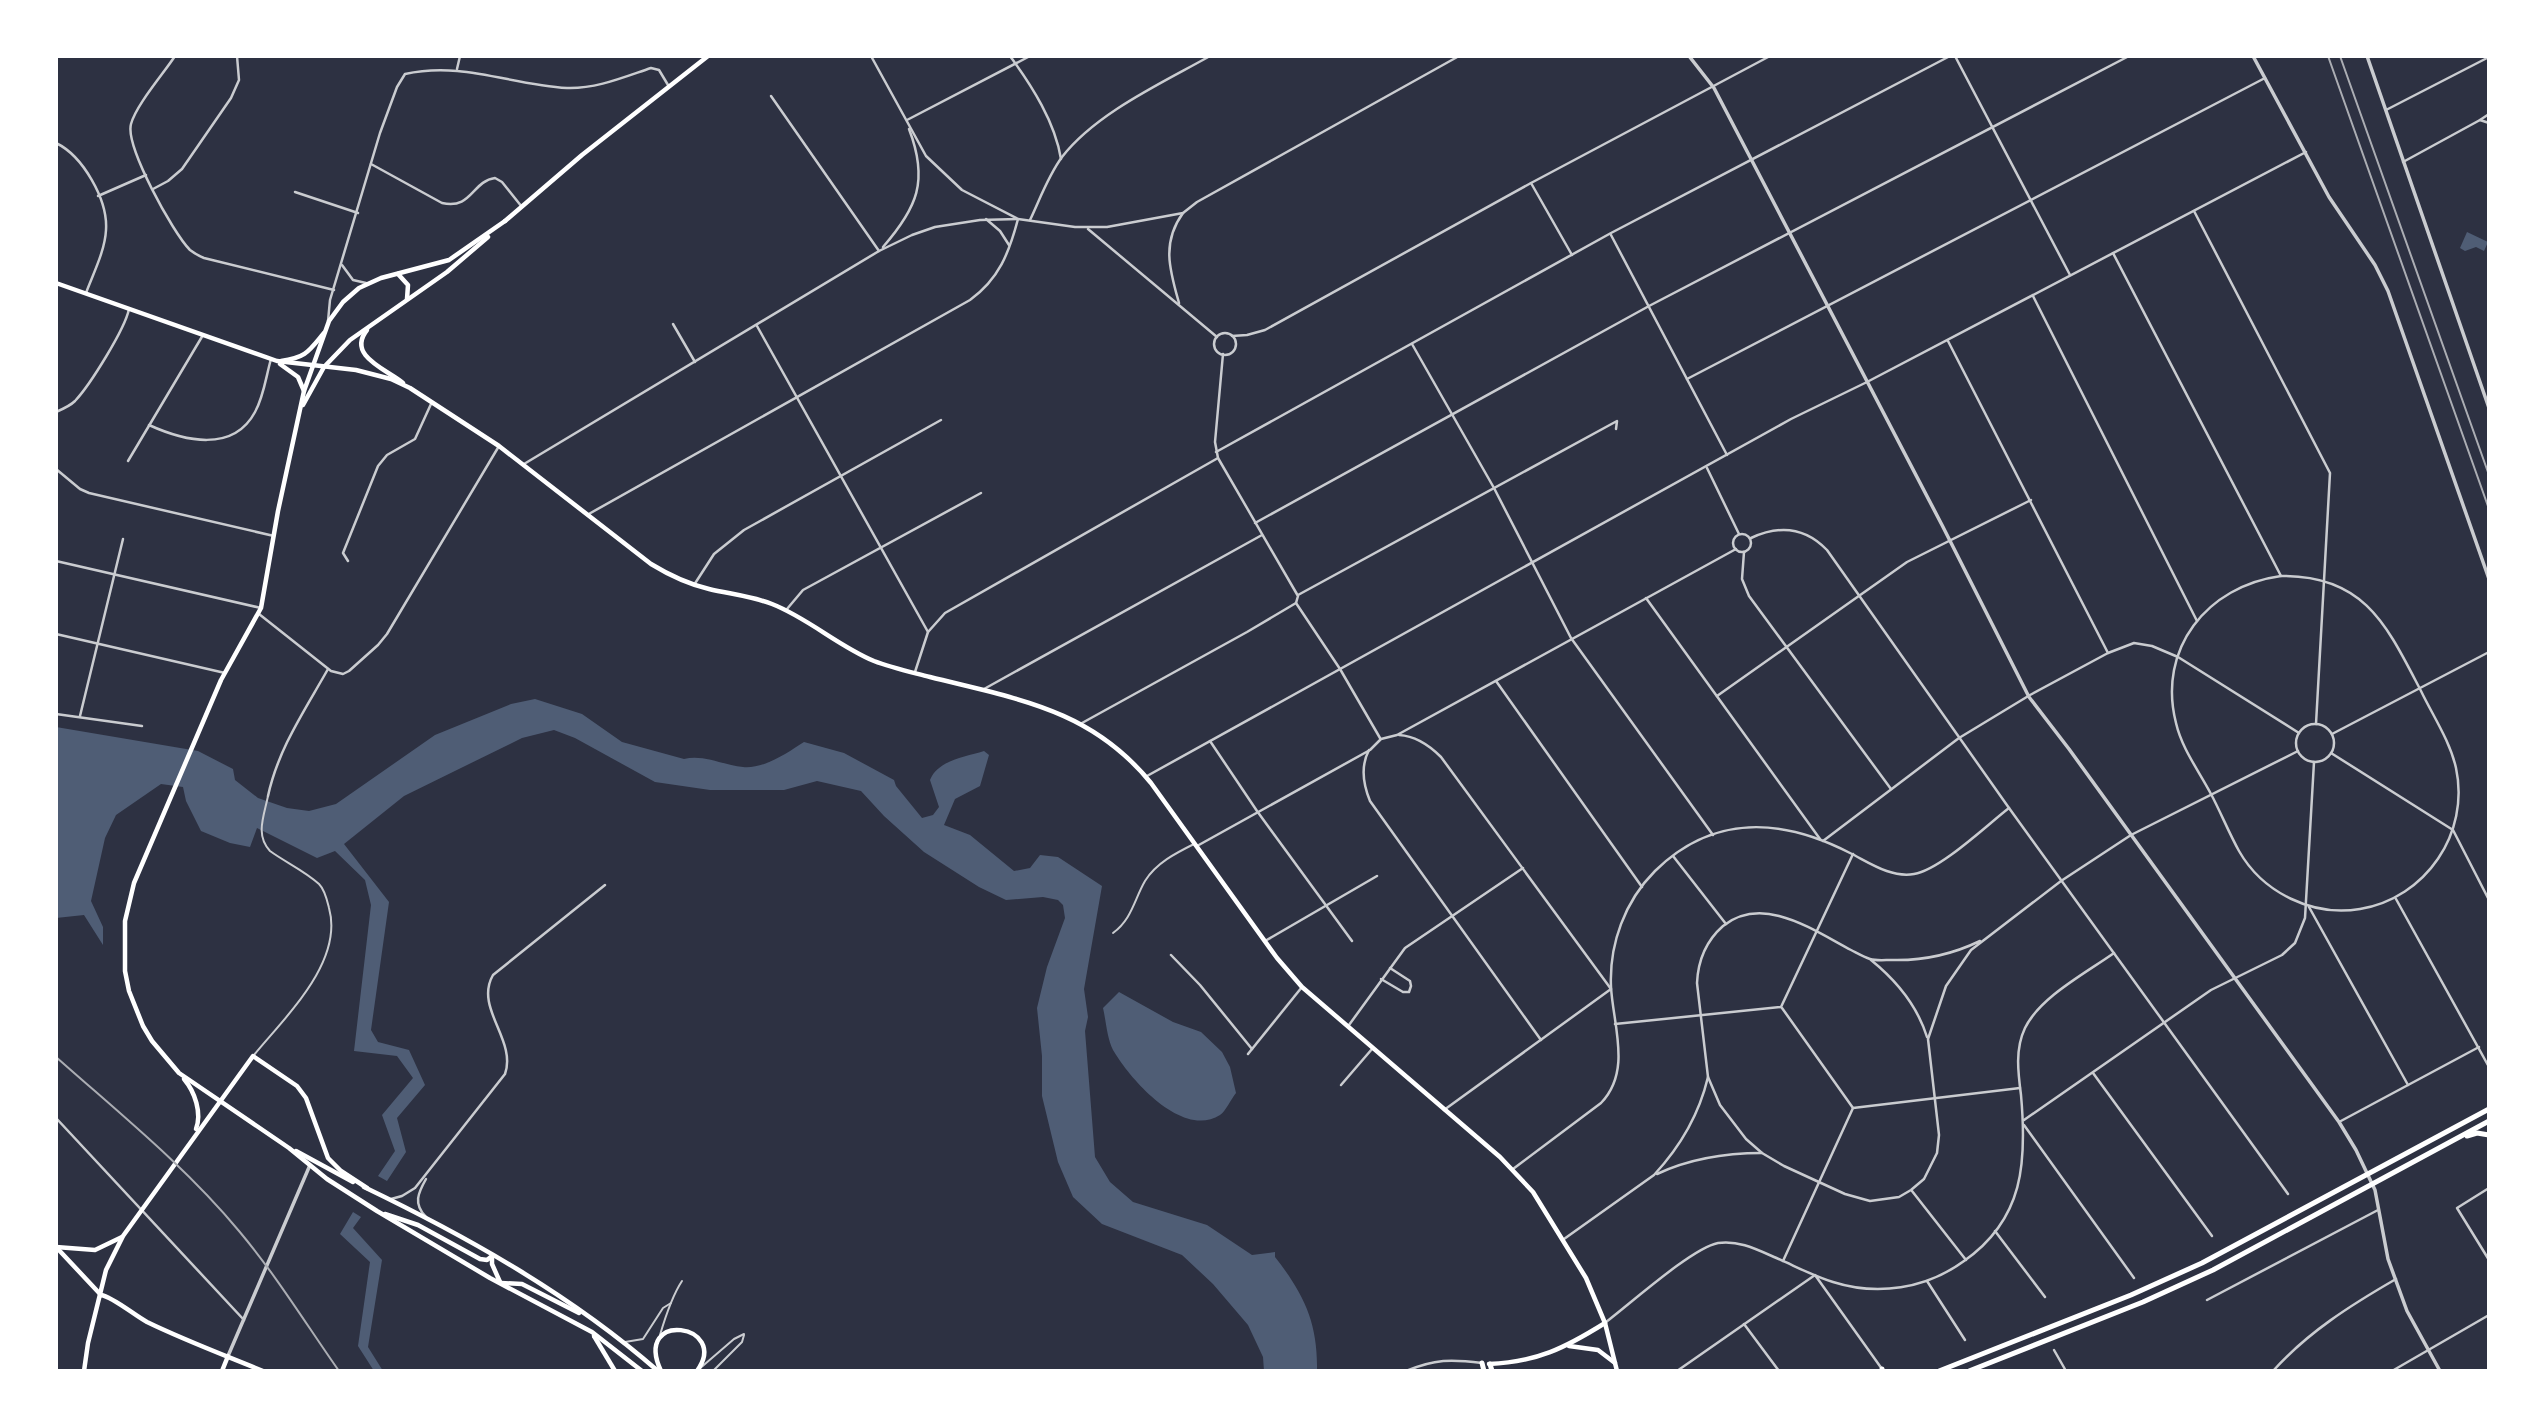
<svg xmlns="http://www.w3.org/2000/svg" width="2545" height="1427" viewBox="0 0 2545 1427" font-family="'Fira Sans',sans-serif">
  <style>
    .water { fill: #4f5d75 }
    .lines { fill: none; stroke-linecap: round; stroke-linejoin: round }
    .service { stroke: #caccd0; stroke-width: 2 }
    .minor { stroke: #caccd0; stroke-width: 2.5 }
    .tertiary { stroke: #caccd0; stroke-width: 3.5 }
    .secondary { stroke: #fff; stroke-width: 4.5 }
    .primary { stroke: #fff; stroke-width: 4.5 }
    .trunk { stroke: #fff; stroke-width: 5 }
    .rail { stroke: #abadb3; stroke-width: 2 }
  </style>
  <rect width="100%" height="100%" fill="#2d3142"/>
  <!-- water -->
  <g class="water">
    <polygon points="2467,232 2488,242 2484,251 2476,247 2465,251 2460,248"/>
    <path d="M535 699 582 714 622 742 684 759C703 754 723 765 743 767 764 769 787 753 804 742L844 753 894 780 896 786 922 818 933 815 939 807 930 780C938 760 965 757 984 751L989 755 980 786 955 799 944 825 970 835 1014 871 1030 868 1040 855 1058 857 1102 886 1084 989 1088 1017 1085 1031 1095 1157 1110 1182 1133 1202 1207 1225 1252 1255 1275 1252V1257C1304 1294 1318 1323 1317 1371H1264L1263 1357 1248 1325 1213 1284 1182 1255 1102 1224 1073 1197 1058 1162 1042 1096V1056L1037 1008 1047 967 1065 918 1063 905 1058 900 1043 897 1006 900 979 887 924 852 884 816 861 791 817 781 784 790H710L655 782 575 738 554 730 522 738 404 796 344 844 389 902 371 1030 378 1042 409 1050 425 1085 397 1118 406 1152 387 1181 378 1176 395 1151 382 1115 413 1078 397 1056 354 1051 371 905 365 880 335 851 317 858 257 828 250 847 230 843 201 831 186 801 183 787 161 784 116 815 105 838 91 901 103 927V945L84 915 56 918V727L198 751 233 769 235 780 258 798 287 808 309 811 336 804 435 735 511 704Z"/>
    <path d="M1119 992 1173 1022 1201 1032 1222 1052 1230 1067 1236 1093C1231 1099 1226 1111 1220 1115 1182 1139 1130 1079 1113 1050 1107 1038 1106 1021 1103 1008Z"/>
    <polygon points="353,1212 361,1217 353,1228 382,1260 368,1347 383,1371 374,1371 358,1346 370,1262 340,1234"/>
  </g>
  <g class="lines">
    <!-- service -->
    <g class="service">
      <path d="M1113 933C1132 919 1134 900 1145 881 1156 863 1176 853 1194 844"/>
      <path d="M254 1055C285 1017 344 962 329 908 327 900 325 890 319 884 305 871 285 862 270 851 255 835 264 816 268 796"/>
      <path d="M660 1335C665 1318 672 1296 682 1281"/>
      <polyline points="625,1342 643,1339 663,1308 671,1303"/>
      <polyline points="698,1370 734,1339 744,1334"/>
      <polyline points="713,1371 742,1342 744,1335"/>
    </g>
    <!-- minor -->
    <g class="minor">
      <path d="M175 56C164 73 136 105 131 124 125 146 173 233 190 250 194 253 199 256 204 258L334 290"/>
      <path d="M1010 56C1032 86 1055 122 1061 159"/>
      <polyline points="1955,56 2070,275"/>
      <polyline points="457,69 460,56"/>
      <polyline points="771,96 879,251"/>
      <polyline points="2386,110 2489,57"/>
      <polyline points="907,120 1030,56"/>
      <polyline points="2480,120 2489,114"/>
      <path d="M56 143C83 156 108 200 106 230 105 251 93 274 86 293"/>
      <polyline points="2403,162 2480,120 2489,123"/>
      <path d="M371 164 442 203C472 210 472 181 495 178L502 182 522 207"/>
      <polyline points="1531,183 1572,255"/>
      <polyline points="153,189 168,181 182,169 231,98 239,80 237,56"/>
      <polyline points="295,192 358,213"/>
      <polyline points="98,196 146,175"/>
      <polyline points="2194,211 2330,473 2316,724"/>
      <polyline points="986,219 1000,231 1009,245"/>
      <path d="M1030 220C1040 199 1048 176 1062 157 1096 113 1162 83 1210 56"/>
      <polyline points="1088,229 1217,337"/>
      <polyline points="1611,235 1727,455"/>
      <path d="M883 247C917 208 929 181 909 129"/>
      <polyline points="2113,253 2281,576"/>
      <polyline points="342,265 353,280 366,283"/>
      <polyline points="2033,296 2197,621"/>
      <path d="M1179 303C1170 271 1161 243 1183 213"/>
      <path d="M328 321 330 300 380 133 397 87 405 74C462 61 511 85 567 88 596 89 624 77 651 68L659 70 668 85"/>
      <polyline points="673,324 695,362"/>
      <polyline points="757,326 928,632"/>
      <circle cx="1225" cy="344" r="11"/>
      <polyline points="1232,336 1247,335 1265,330 1531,183 1770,56"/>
      <polyline points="1948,341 2108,653"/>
      <polyline points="1412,344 1494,488 1571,638 1713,835"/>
      <polyline points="1223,354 1215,442 1218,458 1298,596 1296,603 1340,669 1380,738"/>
      <polyline points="1687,379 2265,78"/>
      <path d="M56 412C63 409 70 406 75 401 90 385 125 329 129 309"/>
      <path d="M149 425C184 441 233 453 255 412 264 396 266 376 271 359"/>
      <polyline points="1216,452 1611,233 1950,56"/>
      <polyline points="128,461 203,335"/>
      <polyline points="524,464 879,251 912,235 935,227 980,220 1018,219 1075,227 1107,227 1183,213 1197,202 1459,56"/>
      <polyline points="1707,468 1739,534"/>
      <polyline points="56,469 80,489 89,493 274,536"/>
      <path d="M587 515 970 300C999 279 1009 253 1018 219L962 190 926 156 871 56"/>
      <polyline points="1255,523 1649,306 2129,56"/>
      <circle cx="1742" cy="543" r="9"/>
      <path d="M1751 538C1779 525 1805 527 1827 550L2009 808 2288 1194"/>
      <polyline points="1744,552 1742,579 1749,596 1891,789"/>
      <polyline points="56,561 261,608"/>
      <polyline points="348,561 343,553 378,466 387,455 415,439 431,404"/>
      <path d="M2281 576C2365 575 2387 626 2421 691 2433 716 2450 741 2456 768 2470 833 2426 898 2360 909 2313 917 2263 893 2239 851 2229 833 2221 813 2211 794 2199 771 2182 749 2176 723 2157 649 2207 586 2281 576Z"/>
      <polyline points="694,585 714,554 744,530 941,420"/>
      <polyline points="1298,595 1617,421 1616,429"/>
      <polyline points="1646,598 1820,839"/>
      <polyline points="787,609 803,590 981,493"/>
      <polyline points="259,614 331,671 343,674 349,671 378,645 387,634 499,446"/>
      <polyline points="56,634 225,673"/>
      <polyline points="915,672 928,632 945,613 1218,458"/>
      <polyline points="1496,681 1642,887"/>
      <polyline points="984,689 1262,535"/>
      <polyline points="1717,696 1907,562 2031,500"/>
      <polyline points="56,714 142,726"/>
      <polyline points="80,716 123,539"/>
      <polyline points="1082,723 1247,632 1296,603"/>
      <circle cx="2315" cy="743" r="19"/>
      <polyline points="2332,734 2489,652"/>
      <path d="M1399 735C1416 736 1429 745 1441 757L1611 989 1444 1110"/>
      <polyline points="1210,741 1257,811 1352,941"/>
      <path d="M1369 750C1360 767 1363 784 1370 801L1541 1040"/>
      <polyline points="2331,753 2453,830 2489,900"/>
      <polyline points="1147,776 1791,419 1867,382 2306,152"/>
      <path d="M268 796C278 749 305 710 328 669"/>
      <polyline points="1823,841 1959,738 2030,695 2108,653 2134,643 2152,646 2178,657 2299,733"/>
      <polyline points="1197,846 1370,750 1381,739 1397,735 1736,549"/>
      <polyline points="1673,856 1726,924"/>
      <polyline points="2396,899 2489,1067"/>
      <polyline points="2309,907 2408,1085"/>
      <polyline points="1265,941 1377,876"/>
      <path d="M1980 941C1951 955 1923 961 1891 960 1885 960 1876 961 1870 959 1864 957 1857 953 1851 950 1813 930 1763 894 1723 926 1706 941 1698 961 1697 983L1708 1077 1720 1105 1746 1139 1762 1153 1784 1166 1845 1194 1870 1201 1899 1197 1911 1190 1924 1179 1937 1153 1939 1135 1928 1039 1946 986 1971 950 2061 881 2131 835 2298 751"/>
      <polyline points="1171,955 1200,985 1252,1049"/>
      <path d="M1871 960C1897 981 1917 1005 1927 1037"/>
      <polyline points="1381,979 1403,992 1409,992 1411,986 1410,981 1390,968"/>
      <polyline points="1782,1008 1853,1108"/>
      <polyline points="1615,1024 1781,1007 1853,854"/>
      <polyline points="1349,1025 1405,948 1523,868"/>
      <polyline points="1248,1054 1302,987"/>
      <polyline points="2093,1073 2212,1236"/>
      <polyline points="1341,1085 1372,1049"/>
      <polyline points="56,1118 244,1320"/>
      <polyline points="2024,1120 2211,990 2282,955 2295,943 2305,918 2314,762"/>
      <polyline points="2339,1122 2479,1047"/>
      <polyline points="2024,1125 2134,1278"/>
      <path d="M1513 1169 1601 1103C1632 1071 1613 1025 1611 987 1609 944 1625 901 1655 871 1713 814 1782 818 1850 853 1870 863 1891 878 1914 874 1940 870 1987 825 2009 808"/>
      <path d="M1657 1174C1691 1158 1725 1153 1762 1153"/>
      <polyline points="2489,1188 2457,1208 2489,1260"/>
      <polyline points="1912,1191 1966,1260"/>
      <path d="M391 1199 402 1196 415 1188 505 1074C517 1040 474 1008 493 975L605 885"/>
      <path d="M426 1217C413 1204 418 1193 426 1179"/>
      <polyline points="1995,1231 2045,1297"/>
      <path d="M1564 1239 1654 1175C1680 1147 1699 1115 1708 1077"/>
      <polyline points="1783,1261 1853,1108 2020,1088"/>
      <polyline points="1927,1281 1965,1340"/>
      <polyline points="2207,1300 2378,1210"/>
      <path d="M1606 1322C1630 1304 1692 1248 1718 1243 1738 1240 1756 1249 1774 1257 1793 1265 1813 1276 1833 1282 1877 1296 1926 1289 1964 1261 2024 1219 2027 1162 2021 1095 2018 1072 2015 1049 2025 1028 2040 997 2086 973 2114 953"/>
      <polyline points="1744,1324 1779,1371"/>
      <polyline points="2054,1350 2066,1371"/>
      <path d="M1406 1371C1435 1359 1451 1359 1482 1363"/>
      <polyline points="1677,1371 1815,1275 1882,1369"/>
      <path d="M2273 1371C2308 1332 2351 1305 2396 1279"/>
      <polyline points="2392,1371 2489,1315"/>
    </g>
    <!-- tertiary -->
    <g class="tertiary">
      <polyline points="1689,56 1714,88 1942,525 2029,697 2069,749 2339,1122 2356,1150 2375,1190 2388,1259 2407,1311 2440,1371"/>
      <polyline points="2253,56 2329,197 2375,265 2388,291 2489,579"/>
      <polyline points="2367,56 2489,408"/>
      <polyline points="228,1356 310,1165"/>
    </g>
    <!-- secondary -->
    <g class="secondary">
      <path d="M56 283 277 361 356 370 391 379 410 388 499 446 651 564C669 575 688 584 709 589 730 594 751 596 772 604 808 618 838 646 874 661 892 668 911 672 930 677 1017 699 1091 709 1151 783L1277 958 1302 987 1500 1157 1533 1192 1586 1278 1605 1323 1617 1371"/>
      <path d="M367 330C346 356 388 370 403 383"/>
      <path d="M281 361C306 358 309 351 324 333"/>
      <polyline points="280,364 298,377 304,391"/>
      <path d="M101 1295C113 1297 134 1315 147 1322 184 1340 224 1355 263 1371"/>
      <polyline points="1569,1346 1598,1350 1615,1363"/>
      <path d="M1489 1364C1537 1362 1565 1348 1605 1323"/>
      <polyline points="222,1371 228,1356"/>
    </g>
    <!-- primary -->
    <g class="primary">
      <polyline points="505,221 449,260 381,278 359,288 343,302 329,321 304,391 278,511 261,608 221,680 134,883 125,921 125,971 129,991 143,1026 152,1041 179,1073 289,1148 327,1179 377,1211 490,1278 592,1332 642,1371"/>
      <polyline points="505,221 582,155 708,56"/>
      <polyline points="398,274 408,285 407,299"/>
      <polyline points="303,405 324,367 350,340 447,272 488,237"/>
      <path d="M184 1079C195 1092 202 1113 196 1129"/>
      <polyline points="296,1151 353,1182"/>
      <path d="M364 1187C468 1237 571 1295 658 1371"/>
      <polyline points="385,1214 418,1225 480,1259 487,1260 492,1256"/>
      <polyline points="56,1247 95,1250 122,1237"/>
      <polyline points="57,1248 101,1295"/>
      <polyline points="492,1256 492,1264 500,1282"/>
      <polyline points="501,1283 522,1284 579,1313"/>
      <polyline points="594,1336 615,1371"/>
      <polyline points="84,1371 88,1343 106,1270 123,1236 253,1056 297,1086 306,1098 328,1158 341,1171 367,1188"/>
      <path d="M661 1371C632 1309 731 1324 697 1371"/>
    </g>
    <!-- trunk -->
    <g class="trunk">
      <polyline points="2467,1136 2477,1133 2489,1135"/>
      <polyline points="1482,1363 1484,1371"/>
      <polyline points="1490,1364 1492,1371"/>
      <polyline points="1882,1369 1882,1371"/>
      <polyline points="1939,1371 2131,1295 2202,1263 2489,1109"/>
      <polyline points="1969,1371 2143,1302 2213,1270 2489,1121"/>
    </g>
    <!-- rail -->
    <g class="rail">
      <polyline points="2328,56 2489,509"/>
      <polyline points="2340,56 2489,475"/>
      <path d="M56 1057C119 1113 185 1166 239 1231 276 1275 306 1324 339 1371"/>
    </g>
  </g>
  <!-- border -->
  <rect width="2545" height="1427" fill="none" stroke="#ffffff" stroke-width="116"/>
</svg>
